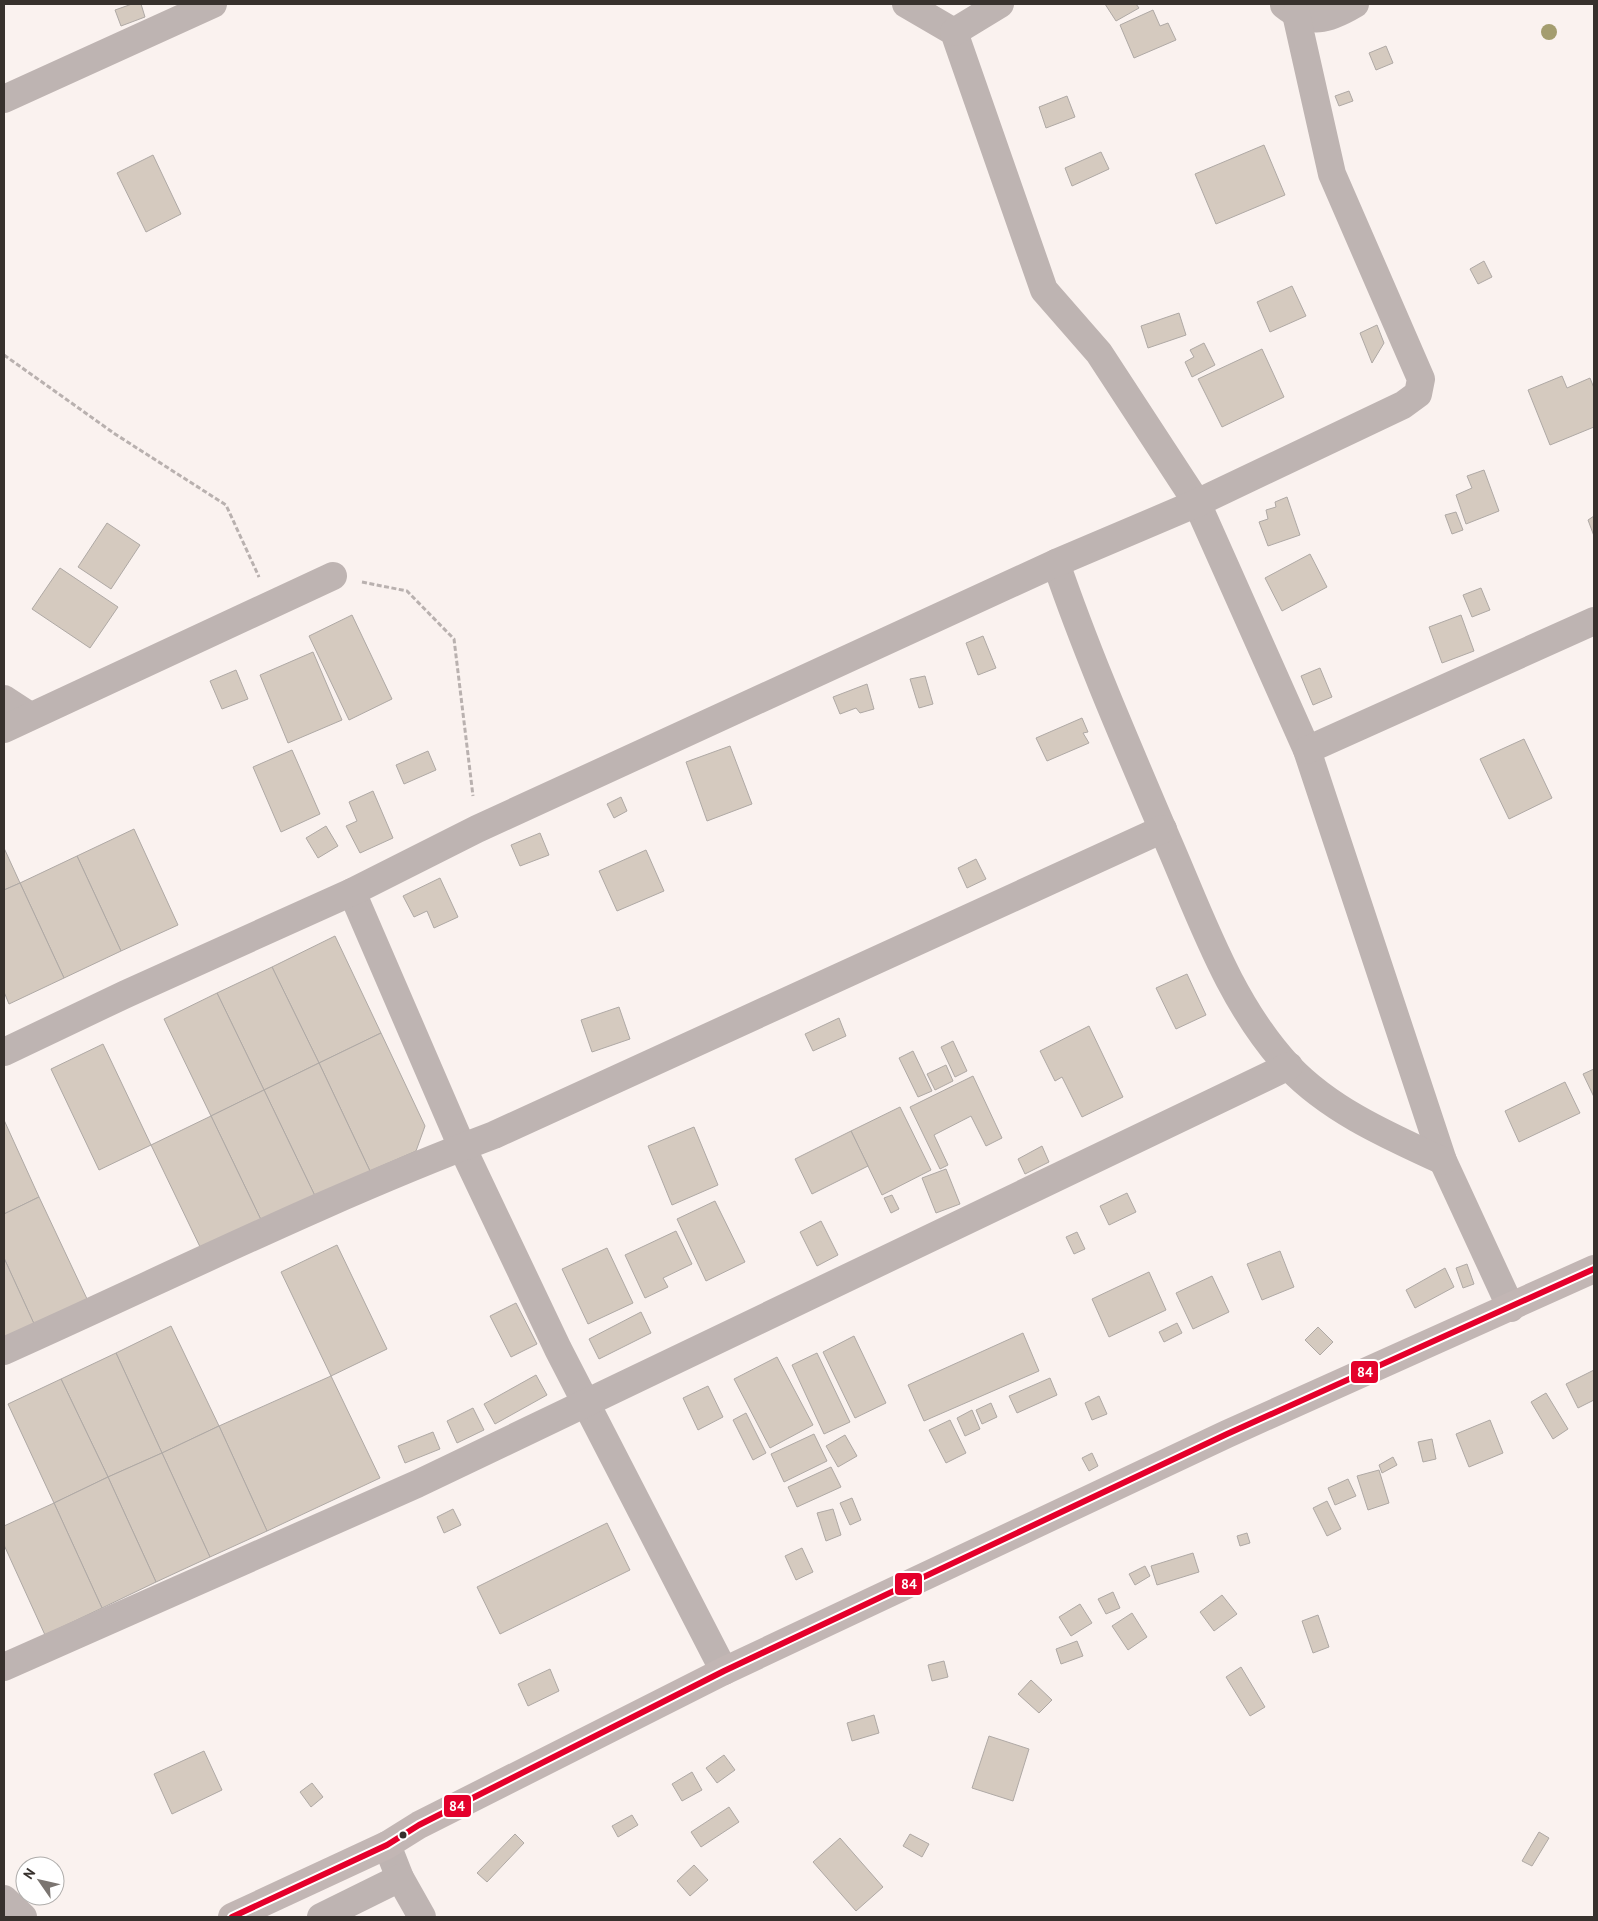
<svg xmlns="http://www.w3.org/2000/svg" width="1598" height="1921" viewBox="0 0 1598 1921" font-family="'PT Sans',sans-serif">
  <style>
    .building { fill: #d5cabf; stroke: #afa9a5 }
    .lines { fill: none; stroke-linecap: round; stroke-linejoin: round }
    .path { stroke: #b9b1af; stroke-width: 3; stroke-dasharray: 5 2.5; stroke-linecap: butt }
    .street { stroke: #beb4b2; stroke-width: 28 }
    .primary { stroke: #c2b6b4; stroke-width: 28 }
    .bus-1-casing { stroke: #fff; stroke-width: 10 }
    .bus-1 { stroke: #e4002b; stroke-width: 6 }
    .tree { fill: #a49d6f }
    .bus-dot { fill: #37312d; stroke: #fff; stroke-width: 2 }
    .line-badge { stroke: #fff; stroke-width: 2 }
    .badge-label { font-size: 14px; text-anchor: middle; font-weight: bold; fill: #fff }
  </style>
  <rect width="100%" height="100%" fill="#faf2ef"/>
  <!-- building -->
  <g class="building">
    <polygon points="132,4 141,4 145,17 121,26 115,10"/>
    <polygon points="1105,4 1136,4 1139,8 1116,21"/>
    <polygon points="1153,10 1160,26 1168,23 1176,40 1134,58 1120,25"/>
    <polygon points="1386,46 1393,63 1376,70 1369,53"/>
    <polygon points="1349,91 1353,101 1339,106 1335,96"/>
    <polygon points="1067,96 1075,117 1046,128 1039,107"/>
    <polygon points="1264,145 1285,195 1216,224 1195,174"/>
    <polygon points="1101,152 1109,169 1072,186 1065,168"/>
    <polygon points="153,155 181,214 146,232 117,173"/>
    <polygon points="1484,261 1492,277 1478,284 1470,269"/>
    <polygon points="1292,286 1306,316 1270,332 1257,302"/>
    <polygon points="1179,313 1186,335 1148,348 1141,326"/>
    <polygon points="1377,325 1384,343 1372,363 1360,333"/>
    <polygon points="1204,343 1215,365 1192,377 1185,362 1194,357 1190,350"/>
    <polygon points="1262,349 1284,397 1222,427 1198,379"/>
    <polygon points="1562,376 1567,388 1590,378 1594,388 1594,427 1550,445 1528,390"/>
    <polygon points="1484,470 1499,511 1466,524 1456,495 1472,488 1467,476"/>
    <polygon points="1287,497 1300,535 1268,546 1259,522 1268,519 1266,510 1276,507 1275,502"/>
    <polygon points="1456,512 1463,530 1452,534 1445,515"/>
    <polygon points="1594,516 1594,536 1588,520"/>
    <polygon points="107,523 140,545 111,589 78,567"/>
    <polygon points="1310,554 1327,587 1282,611 1265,578"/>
    <polygon points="60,568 118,607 90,648 32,609"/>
    <polygon points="1481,588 1490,610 1472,617 1463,595"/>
    <polygon points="352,615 392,699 349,720 309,636"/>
    <polygon points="1461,615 1474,651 1442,663 1429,627"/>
    <polygon points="983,636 996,668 978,675 966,643"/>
    <polygon points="313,652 342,720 288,743 260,675"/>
    <polygon points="1320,668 1332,697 1313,705 1301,676"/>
    <polygon points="236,670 248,699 222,709 210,681"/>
    <polygon points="925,676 933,704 919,708 910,679"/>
    <polygon points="867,684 874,709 860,713 856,708 840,714 833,697"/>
    <polygon points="1082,718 1088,732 1083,733 1089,743 1047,761 1036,738"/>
    <polygon points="1524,739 1552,798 1509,819 1480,759"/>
    <polygon points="730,746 752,804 707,821 686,762"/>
    <polygon points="292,750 320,814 281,832 253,767"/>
    <polygon points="428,751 436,770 404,784 396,765"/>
    <polygon points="373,791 393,838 360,853 346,826 357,821 349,802"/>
    <polygon points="621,797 627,811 614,818 607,804"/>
    <polygon points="326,826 338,846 318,858 306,838"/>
    <polygon points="134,829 178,925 121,951 77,856"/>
    <polygon points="540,833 549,855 520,866 511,845"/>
    <polygon points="4,848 20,883 4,890"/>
    <polygon points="646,850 664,891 617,911 599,871"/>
    <polygon points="77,856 121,951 64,978 20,883"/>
    <polygon points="976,859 986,879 967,888 958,868"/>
    <polygon points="440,878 458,917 434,928 427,911 414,917 403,896"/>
    <polygon points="20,883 64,978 9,1004 4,992 4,890"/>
    <polygon points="335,936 381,1033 319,1063 272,967"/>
    <polygon points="272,967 319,1063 264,1090 217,993"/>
    <polygon points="1187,974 1206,1015 1176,1029 1156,988"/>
    <polygon points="217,993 264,1090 211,1116 164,1019"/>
    <polygon points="619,1007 630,1039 592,1052 581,1020"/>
    <polygon points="839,1018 846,1036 813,1051 805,1034"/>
    <polygon points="1089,1026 1123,1097 1082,1117 1062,1077 1055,1081 1040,1051"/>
    <polygon points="381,1033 425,1126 416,1151 370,1171 319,1063"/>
    <polygon points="953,1041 967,1071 955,1077 941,1047"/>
    <polygon points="103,1044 151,1145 99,1170 51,1069"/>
    <polygon points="913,1051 932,1091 918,1097 899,1058"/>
    <polygon points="319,1063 370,1171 316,1198 264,1090"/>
    <polygon points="946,1065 953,1081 935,1090 927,1074"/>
    <polygon points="1594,1069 1594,1097 1583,1074"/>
    <polygon points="973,1076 1002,1138 986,1146 971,1116 934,1135 948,1165 940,1169 910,1107"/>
    <polygon points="1565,1082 1580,1113 1519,1142 1505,1111"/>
    <polygon points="264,1090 316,1198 263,1224 211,1116"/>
    <polygon points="900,1107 931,1170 882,1195 851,1131"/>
    <polygon points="211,1116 263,1224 203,1253 151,1145"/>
    <polygon points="4,1120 39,1197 4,1214"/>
    <polygon points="694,1127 718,1185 672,1205 648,1146"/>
    <polygon points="851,1131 868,1166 812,1194 795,1159"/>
    <polygon points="1042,1146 1049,1162 1025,1174 1018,1159"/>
    <polygon points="946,1169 960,1204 936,1213 922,1178"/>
    <polygon points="1127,1193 1136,1212 1109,1225 1100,1206"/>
    <polygon points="892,1195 899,1209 891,1213 884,1198"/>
    <polygon points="39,1197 88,1301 35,1326 4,1258 4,1214"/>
    <polygon points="715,1201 745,1262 706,1281 677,1219"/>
    <polygon points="821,1221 838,1255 817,1266 800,1232"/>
    <polygon points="676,1231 692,1264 663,1278 668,1287 645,1298 625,1255"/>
    <polygon points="1077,1232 1085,1249 1074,1254 1066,1237"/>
    <polygon points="337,1245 387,1349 331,1376 281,1272"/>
    <polygon points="607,1248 633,1303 588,1324 562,1269"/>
    <polygon points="1280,1251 1294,1287 1262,1300 1247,1264"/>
    <polygon points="4,1258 35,1326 4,1341"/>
    <polygon points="1467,1264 1474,1284 1463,1288 1456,1268"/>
    <polygon points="1445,1268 1454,1287 1415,1308 1406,1290"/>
    <polygon points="1149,1272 1166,1310 1109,1337 1092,1299"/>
    <polygon points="1212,1276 1229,1312 1193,1329 1176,1293"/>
    <polygon points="516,1303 537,1344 511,1357 490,1316"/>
    <polygon points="641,1312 651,1333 599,1359 589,1339"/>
    <polygon points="1177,1323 1182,1333 1164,1342 1159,1332"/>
    <polygon points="171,1326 219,1426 162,1453 116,1353"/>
    <polygon points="1318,1327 1333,1342 1320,1355 1305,1340"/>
    <polygon points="1023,1333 1039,1371 924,1421 908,1385"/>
    <polygon points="854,1336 886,1403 855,1418 823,1352"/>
    <polygon points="116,1353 162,1453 108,1477 61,1379"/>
    <polygon points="817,1353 850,1422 824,1434 792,1365"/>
    <polygon points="777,1357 813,1425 770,1448 734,1379"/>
    <polygon points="1594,1370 1594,1400 1578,1408 1566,1384"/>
    <polygon points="536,1375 547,1395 495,1424 484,1404"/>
    <polygon points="331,1376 380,1478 267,1531 219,1426"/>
    <polygon points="1050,1378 1057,1395 1017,1413 1009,1396"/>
    <polygon points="61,1379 108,1477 54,1503 8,1404"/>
    <polygon points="708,1386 723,1417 698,1430 683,1398"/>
    <polygon points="1546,1393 1568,1429 1553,1439 1531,1402"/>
    <polygon points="1099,1396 1107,1414 1092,1420 1085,1403"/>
    <polygon points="991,1403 997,1417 982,1424 976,1410"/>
    <polygon points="473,1408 484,1430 457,1443 447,1421"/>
    <polygon points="972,1410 980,1429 965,1436 957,1418"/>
    <polygon points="746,1413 766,1453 753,1460 733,1420"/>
    <polygon points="950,1420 966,1453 946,1463 929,1430"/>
    <polygon points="1490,1420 1503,1453 1469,1467 1456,1434"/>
    <polygon points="219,1426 267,1531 210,1557 162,1453"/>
    <polygon points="433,1432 440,1449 405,1463 398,1446"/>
    <polygon points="814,1434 827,1461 784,1482 771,1454"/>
    <polygon points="845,1435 857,1456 838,1467 826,1446"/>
    <polygon points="1432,1439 1436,1459 1423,1462 1418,1442"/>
    <polygon points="162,1453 210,1557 156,1582 108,1477"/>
    <polygon points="1092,1453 1098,1466 1089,1471 1082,1458"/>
    <polygon points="1393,1457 1397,1465 1382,1473 1379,1465"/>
    <polygon points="831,1467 841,1487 797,1507 788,1487"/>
    <polygon points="1379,1470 1389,1503 1368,1510 1357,1476"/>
    <polygon points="108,1477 156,1582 102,1608 54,1503"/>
    <polygon points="1348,1479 1356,1496 1335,1505 1328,1488"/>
    <polygon points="852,1498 861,1520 850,1525 840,1503"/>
    <polygon points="1327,1501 1341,1529 1327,1536 1313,1508"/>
    <polygon points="54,1503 102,1608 45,1635 4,1545 4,1526"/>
    <polygon points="453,1509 461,1525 444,1533 437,1517"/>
    <polygon points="833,1509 841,1535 826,1541 817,1513"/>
    <polygon points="607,1523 630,1570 500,1634 477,1587"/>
    <polygon points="1247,1533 1250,1543 1240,1546 1237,1536"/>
    <polygon points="802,1548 813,1572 796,1580 785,1556"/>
    <polygon points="1193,1553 1199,1572 1157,1585 1151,1566"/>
    <polygon points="1145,1566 1150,1576 1135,1585 1129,1574"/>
    <polygon points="1113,1592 1120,1608 1106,1614 1098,1599"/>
    <polygon points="1222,1595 1237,1614 1214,1631 1200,1612"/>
    <polygon points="1080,1604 1092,1623 1071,1636 1059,1617"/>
    <polygon points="1132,1613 1147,1637 1128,1650 1112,1626"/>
    <polygon points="1318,1615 1329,1647 1313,1653 1302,1621"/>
    <polygon points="1077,1641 1083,1656 1061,1664 1056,1649"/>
    <polygon points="944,1661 948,1677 932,1681 928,1665"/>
    <polygon points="1241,1667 1265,1707 1250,1716 1226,1677"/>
    <polygon points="550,1669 559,1691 528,1706 518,1684"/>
    <polygon points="1031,1680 1052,1700 1039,1713 1018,1694"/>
    <polygon points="874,1715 879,1733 852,1741 847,1723"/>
    <polygon points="989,1736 1029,1749 1013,1801 972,1788"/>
    <polygon points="204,1751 222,1790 172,1814 154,1774"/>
    <polygon points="724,1755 735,1770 717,1783 706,1768"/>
    <polygon points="692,1772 702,1790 682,1801 672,1784"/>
    <polygon points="312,1783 323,1797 311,1807 300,1792"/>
    <polygon points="729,1807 739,1822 701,1847 691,1832"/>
    <polygon points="632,1815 638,1825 618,1837 612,1826"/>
    <polygon points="1539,1832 1549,1838 1532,1866 1522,1861"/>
    <polygon points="515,1834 524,1843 487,1882 477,1873"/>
    <polygon points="910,1834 929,1844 922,1857 903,1846"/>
    <polygon points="840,1838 883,1887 856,1911 813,1862"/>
    <polygon points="694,1865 708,1880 690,1896 677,1881"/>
  </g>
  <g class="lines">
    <!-- path -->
    <g class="path">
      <polyline points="4,355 115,434 226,505 259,577"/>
      <polyline points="362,582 407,591 454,639 473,796"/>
    </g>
    <!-- street -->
    <g class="street">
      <polyline points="906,4 954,32 1044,290 1099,353 1197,503 1307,750 1443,1161 1511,1308"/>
      <path d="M1284 5C1310 26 1328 20 1355 4"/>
      <polyline points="954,32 1000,4"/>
      <polyline points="4,99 213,4"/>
      <path d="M1056 563C1089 659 1130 752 1169 844 1202 920 1231 1005 1289 1067 1331 1111 1389 1136 1443 1161"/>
      <polyline points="4,699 30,716"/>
      <polyline points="4,729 333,576"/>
      <polyline points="1307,750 1594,621"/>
      <polyline points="352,892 462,1147 558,1349 724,1671"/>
      <polyline points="4,1052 126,994 352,892 477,829 1056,563 1197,503 1403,405 1418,394 1421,379 1332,174 1296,14"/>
      <path d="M4 1351C167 1278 327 1198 494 1135L1163 829"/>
      <polyline points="4,1667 417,1484 1289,1066"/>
      <polyline points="387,1845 400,1878 422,1917"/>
      <polyline points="4,1899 23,1917"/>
      <polyline points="321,1917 400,1878"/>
    </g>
    <!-- primary -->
    <polyline class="primary" points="232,1917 387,1845 419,1825 724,1671 1227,1434 1594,1269"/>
    <!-- bus-1 casing -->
    <g class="bus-1-casing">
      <polyline id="bus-1" points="232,1917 387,1845 419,1825 724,1671 1227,1434 1594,1269"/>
    </g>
    <!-- bus-1 -->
    <use href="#bus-1" class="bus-1"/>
  </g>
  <!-- trees -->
  <circle class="tree" cx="1549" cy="32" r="8"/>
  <!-- markers -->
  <circle class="bus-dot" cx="403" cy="1835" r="4.5"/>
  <g class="line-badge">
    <rect x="1350" y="1360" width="29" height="24" rx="5" fill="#e4002b"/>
    <rect x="894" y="1572" width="29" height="24" rx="5" fill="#e4002b"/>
    <rect x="443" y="1794" width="29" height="24" rx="5" fill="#e4002b"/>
  </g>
  <g class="badge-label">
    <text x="1365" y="1377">84</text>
    <text x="909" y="1589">84</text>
    <text x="457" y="1811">84</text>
  </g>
  <!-- border -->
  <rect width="1598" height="1921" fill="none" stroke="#37312d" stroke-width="10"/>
  <!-- north arrow -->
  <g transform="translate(40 1881) rotate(304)"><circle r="24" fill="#ffffff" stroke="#afadab"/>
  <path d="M0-4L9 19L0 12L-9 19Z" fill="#7b7571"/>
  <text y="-8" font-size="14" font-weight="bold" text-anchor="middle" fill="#37312d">N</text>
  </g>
</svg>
